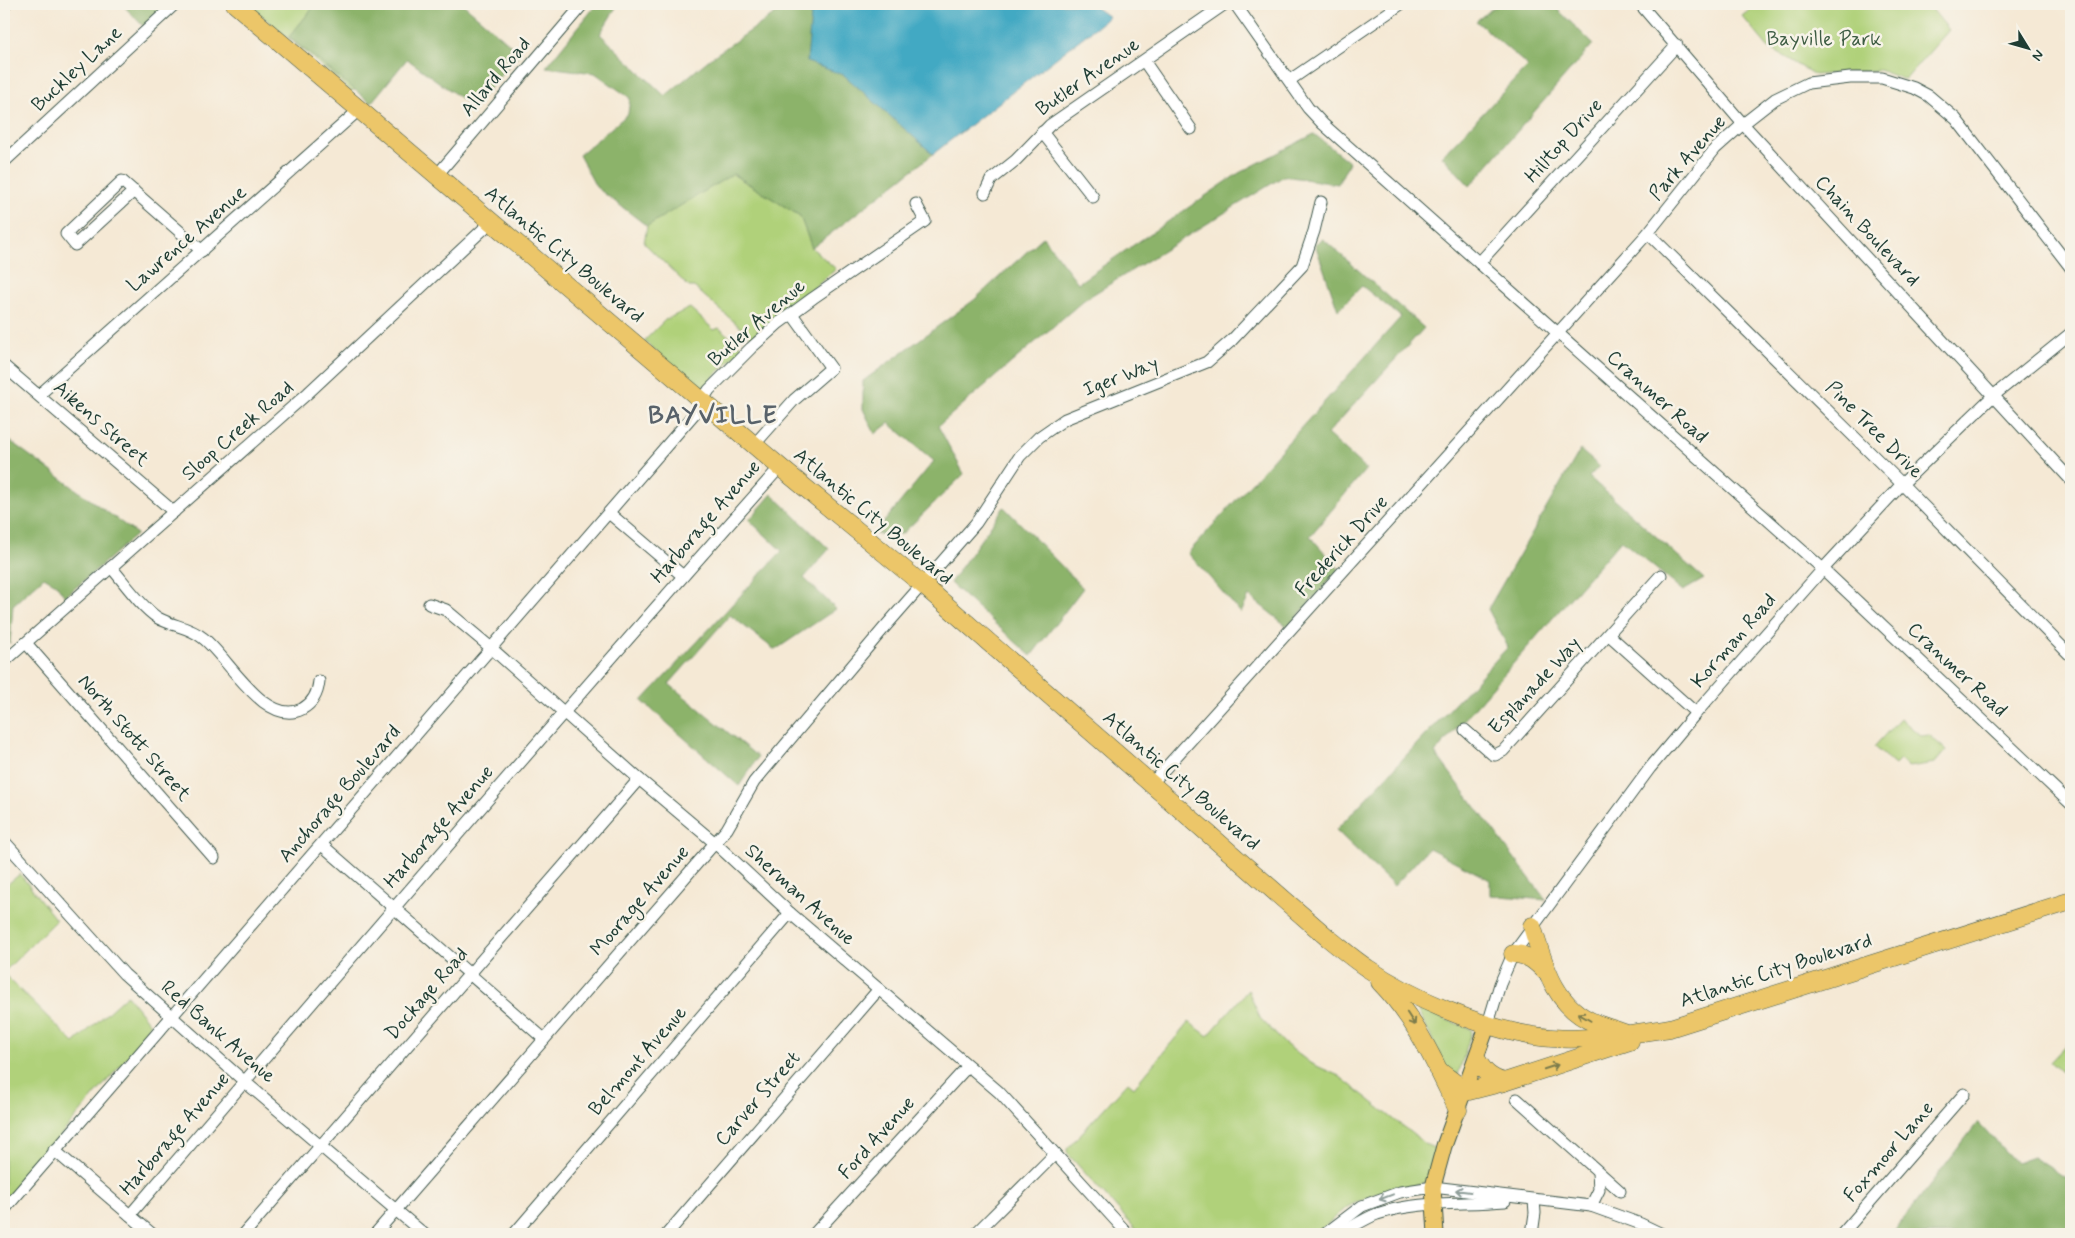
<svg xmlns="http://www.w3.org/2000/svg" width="2075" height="1238" viewBox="0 0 2075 1238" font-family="Mynerve,sans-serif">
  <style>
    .green { fill: #b0d17a; stroke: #688757 }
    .forest { fill: #8cb36a; stroke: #56784f }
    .water { fill: #43a9c3; stroke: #31737c }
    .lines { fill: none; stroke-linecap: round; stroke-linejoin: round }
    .minor-casing { stroke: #3f574c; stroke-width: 13 }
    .major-casing { stroke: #3f574c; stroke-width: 17 }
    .highway-casing { stroke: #3f574c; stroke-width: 19 }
    .minor { stroke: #fff; stroke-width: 11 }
    .major { stroke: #ecc669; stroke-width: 15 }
    .highway { stroke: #ecc669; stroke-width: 18 }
    .oneway { stroke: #7b7b4c }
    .oneway2 { stroke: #8f9e9a }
    .labels { text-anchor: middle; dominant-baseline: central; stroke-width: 5; stroke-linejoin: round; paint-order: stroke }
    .park-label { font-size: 20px; fill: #3c5b42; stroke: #f7f3e8 }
    .street-label { font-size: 20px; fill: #1f3d34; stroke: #f7f3e8 }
    .district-label { font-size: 25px; font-weight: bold; letter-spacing: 1px; fill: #58626a; stroke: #f7f3e8 }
  </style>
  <rect width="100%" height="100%" fill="#f7f3e8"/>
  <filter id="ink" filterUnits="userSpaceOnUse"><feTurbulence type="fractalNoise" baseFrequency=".02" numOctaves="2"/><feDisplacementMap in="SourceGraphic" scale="10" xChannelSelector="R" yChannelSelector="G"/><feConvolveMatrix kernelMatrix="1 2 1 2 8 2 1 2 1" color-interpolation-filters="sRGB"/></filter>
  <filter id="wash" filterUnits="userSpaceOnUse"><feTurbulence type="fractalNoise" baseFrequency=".0096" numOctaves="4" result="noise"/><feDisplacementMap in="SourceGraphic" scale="20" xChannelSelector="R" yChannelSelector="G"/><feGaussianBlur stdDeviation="1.12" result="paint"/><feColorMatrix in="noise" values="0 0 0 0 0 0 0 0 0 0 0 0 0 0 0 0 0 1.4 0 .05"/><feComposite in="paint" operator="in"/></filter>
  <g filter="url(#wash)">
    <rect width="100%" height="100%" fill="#f5e9d5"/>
    <!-- green -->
    <g class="green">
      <polygon points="253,4 316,4 289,37 355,90 351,91 255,10"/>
      <polygon points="1757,4 1928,4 1949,30 1905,80 1879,70 1815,75 1768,47 1742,16"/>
      <polygon points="732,174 800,216 812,248 836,269 754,339 694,287 689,287 644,243 647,226"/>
      <polygon points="690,308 714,330 719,328 742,347 742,349 711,379 706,386 699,388 644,341 665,320"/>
      <polygon points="1900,718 1921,736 1929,735 1946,750 1935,763 1908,767 1900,760 1895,765 1874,747"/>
      <polygon points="20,874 56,920 4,972 4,887"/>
      <polygon points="4,974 74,1043 127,995 150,1024 138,1045 4,1201"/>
      <polygon points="1248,990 1260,1018 1284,1043 1310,1063 1339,1076 1425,1144 1434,1148 1435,1152 1430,1175 1426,1181 1421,1184 1376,1193 1347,1207 1316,1234 1140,1234 1067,1153 1067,1149 1128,1082 1134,1087 1189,1022 1208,1036"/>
      <polygon points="1418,1009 1471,1029 1471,1033 1458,1075 1447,1069 1419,1013"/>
      <polygon points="2071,1040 2071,1081 2050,1062"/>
    </g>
    <!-- forest -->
    <g class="forest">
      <polygon points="122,4 167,4 143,26"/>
      <polygon points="316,4 463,4 520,53 473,107 407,59 371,103 289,37"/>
      <polygon points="597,4 618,4 600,34 665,96 712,57 790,4 812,4 807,62 844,75 933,154 812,248 800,216 733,174 647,226 596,187 579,155 628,114 630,98 595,73 546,67"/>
      <polygon points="1498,4 1552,4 1593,44 1470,186 1442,156 1528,66 1476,21"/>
      <polygon points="1314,134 1349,162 1338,184 1284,176 1084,300 938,426 964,474 902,534 874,534 934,461 889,423 875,434 863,409 863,381 974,300 1043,237 1078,283 1239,173"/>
      <polygon points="1323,239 1424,328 1327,434 1366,469 1310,536 1339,569 1288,627 1249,596 1241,613 1188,553 1401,317 1362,286 1338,310 1315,244"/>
      <polygon points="10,441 137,534 65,597 56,584 44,577 13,605 10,644 4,635 4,446"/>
      <polygon points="1580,450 1599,466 1589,477 1704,579 1683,591 1621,540 1435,753 1546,900 1490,895 1490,880 1429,848 1394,886 1336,830 1508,647 1488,609"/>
      <polygon points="772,494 829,549 804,578 836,609 775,650 730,615 669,684 758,757 739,786 642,701 782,551 749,520"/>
      <polygon points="1004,507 1083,588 1031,656 950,583"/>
      <polygon points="1978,1122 2016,1163 2033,1157 2071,1181 2071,1234 1892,1234"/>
    </g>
    <!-- water -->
    <polygon class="water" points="812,4 1091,4 1109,17 933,154 844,75 807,62"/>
  </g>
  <g filter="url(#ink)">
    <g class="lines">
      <!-- minor casing -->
      <g class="minor-casing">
        <g id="minor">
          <polyline points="1235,4 1308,108 1323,124 1823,569 2071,804"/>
          <polyline points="1640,4 1743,124 2071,480"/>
          <polyline points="4,6 6,4"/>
          <polyline points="1144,61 1191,129"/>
          <polyline points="1290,80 1401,4"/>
          <polyline points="1042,132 1093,197"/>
          <polyline points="4,162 175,4"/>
          <polyline points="437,175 583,4"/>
          <polyline points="134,191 75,245 66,234 122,181 202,251"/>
          <polyline points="985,193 991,180 1016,160 1050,125 1225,4"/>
          <polyline points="1648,233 1902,484 2071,656"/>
          <polyline points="1479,263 1677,45"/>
          <polyline points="4,366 174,512"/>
          <polyline points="39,395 360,109"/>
          <polyline points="754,445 794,400 831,368 792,314"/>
          <polyline points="609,513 683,576"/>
          <path d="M111 567C124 582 141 607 158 618 172 626 190 627 203 638 228 657 265 728 302 709 313 703 318 692 319 681"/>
          <polyline points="429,604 446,610 490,647 639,779 715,843 790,913 999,1092 1128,1234"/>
          <polyline points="1609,635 1696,713"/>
          <polyline points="26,643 214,858"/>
          <polyline points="4,662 308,393 491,222"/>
          <polyline points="1465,730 1492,754 1495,755 1503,751 1661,575"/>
          <polyline points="1152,783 1648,233 1715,149 1743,124 1775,99 1808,83 1850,78 1882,78 1914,88 1929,96 1956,119 2071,268"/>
          <polyline points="4,841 124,974 245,1082 424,1234"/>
          <polyline points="322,845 544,1039"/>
          <polyline points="1488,1024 1500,984 1513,954 1650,768 1696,713 1823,569 1902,484 1993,396 2071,333"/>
          <polyline points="1517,1099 1620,1191"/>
          <polyline points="54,1150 152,1234"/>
          <polyline points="1591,1206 1599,1190 1598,1172"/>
          <polyline points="4,1210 694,414 709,390 751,348 779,323 813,298 925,221 916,204"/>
          <path d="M130 1215C345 964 560 714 780 467"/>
          <polyline points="244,1234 639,779"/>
          <polyline points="375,1234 727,829 754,782 884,628 976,523 1020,456 1039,437 1065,419 1207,362 1232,340 1302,266 1314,231 1321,202"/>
          <polyline points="514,1234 790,913"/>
          <polyline points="667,1234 879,989"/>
          <polyline points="814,1234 968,1066"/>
          <polyline points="975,1234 1055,1154"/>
          <polyline points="1325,1234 1362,1206 1400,1192 1433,1187 1591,1206 1641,1224 1662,1234"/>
          <path d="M1339 1234C1351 1228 1364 1219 1377 1214 1419 1200 1462 1205 1505 1201"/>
          <polyline points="1532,1234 1535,1213 1534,1200"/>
          <polyline points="1842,1234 1964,1094"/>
        </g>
      </g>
      <!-- major casing -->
      <g class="major-casing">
        <polyline id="major" points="1436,1234 1433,1187 1435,1179 1444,1146 1488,1024"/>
      </g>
      <!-- highway casing -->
      <g class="highway-casing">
        <g id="highway">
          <path d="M235 4 780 467 923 585 1328 938C1341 948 1353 959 1367 968 1411 998 1481 1028 1534 1036 1579 1043 1625 1035 1670 1028L2071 901"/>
          <path d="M1532 926C1544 964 1554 1007 1595 1023 1604 1027 1615 1029 1624 1033"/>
          <path d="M1513 954C1528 954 1536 962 1546 972"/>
          <path d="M1380 982C1417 1020 1435 1063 1458 1110"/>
          <path d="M1477 1060C1484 1072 1490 1078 1504 1082"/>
          <path d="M1437 1069C1446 1077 1457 1083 1465 1092L1504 1082 1630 1041"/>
        </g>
      </g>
      <!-- minor -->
      <use href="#minor" class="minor"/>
      <!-- major -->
      <use href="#major" class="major"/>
      <!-- highway -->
      <use href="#highway" class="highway"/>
    </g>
    <!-- one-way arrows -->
    <defs><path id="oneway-shaft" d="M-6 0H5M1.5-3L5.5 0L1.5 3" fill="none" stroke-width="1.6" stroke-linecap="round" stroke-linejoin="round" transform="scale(1.25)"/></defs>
    <g class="oneway">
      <use href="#oneway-shaft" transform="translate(1584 1017) rotate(-150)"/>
      <use href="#oneway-shaft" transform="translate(1411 1019) rotate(57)"/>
      <use href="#oneway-shaft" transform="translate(1551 1067) rotate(-18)"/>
    </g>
    <g class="oneway2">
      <use href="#oneway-shaft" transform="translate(1463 1191) rotate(-173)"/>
      <use href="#oneway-shaft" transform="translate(1386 1197) rotate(159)"/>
    </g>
  </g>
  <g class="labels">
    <!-- park labels -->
    <g class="park-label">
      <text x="1824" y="39">Bayville Park</text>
    </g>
    <!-- street labels -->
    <g class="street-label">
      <text transform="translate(77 69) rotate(-43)">Buckley Lane</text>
      <text transform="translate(496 77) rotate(-50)">Allard Road</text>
      <text transform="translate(1088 77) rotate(-35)">Butler Avenue</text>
      <text transform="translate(1564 141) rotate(-48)">Hilltop Drive</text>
      <text transform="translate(1688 158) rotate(-49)">Park Avenue</text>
      <text transform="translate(1867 231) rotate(47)">Chain Boulevard</text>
      <text transform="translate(187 239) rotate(-41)">Lawrence Avenue</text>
      <text transform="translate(564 255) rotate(40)">Atlantic City Boulevard</text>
      <text transform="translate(757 323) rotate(-41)">Butler Avenue</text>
      <text transform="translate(1121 377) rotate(-21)">Iger Way</text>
      <text transform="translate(1657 397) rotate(42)">Cranmer Road</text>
      <text transform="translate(101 424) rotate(41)">Aikens Street</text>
      <text transform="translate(1874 430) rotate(45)">Pine Tree Drive</text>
      <text transform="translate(238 431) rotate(-41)">Sloop Creek Road</text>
      <text transform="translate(873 517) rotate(40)">Atlantic City Boulevard</text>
      <text transform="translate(706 522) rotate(-49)">Harborage Avenue</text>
      <text transform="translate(1342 546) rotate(-48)">Frederick Drive</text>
      <text transform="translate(1734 641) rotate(-49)">Korman Road</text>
      <text transform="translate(1957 670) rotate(43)">Cranmer Road</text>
      <text transform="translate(1535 686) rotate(-47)">Esplanade Way</text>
      <text transform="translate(134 738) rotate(49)">North Stott Street</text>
      <text transform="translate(1181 781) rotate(41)">Atlantic City Boulevard</text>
      <text transform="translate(340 794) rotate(-49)">Anchorage Boulevard</text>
      <text transform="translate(439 827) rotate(-49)">Harborage Avenue</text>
      <text transform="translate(800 895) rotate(42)">Sherman Avenue</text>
      <text transform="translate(640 901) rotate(-49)">Moorage Avenue</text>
      <text transform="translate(1776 971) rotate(-18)">Atlantic City Boulevard</text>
      <text transform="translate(427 994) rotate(-49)">Dockage Road</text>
      <text transform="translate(218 1032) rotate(41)">Red Bank Avenue</text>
      <text transform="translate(638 1061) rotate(-49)">Belmont Avenue</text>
      <text transform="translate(758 1099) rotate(-49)">Carver Street</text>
      <text transform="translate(175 1134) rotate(-49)">Harborage Avenue</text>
      <text transform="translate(877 1138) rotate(-48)">Ford Avenue</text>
      <text transform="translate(1889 1152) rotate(-49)">Foxmoor Lane</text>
    </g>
    <!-- district labels -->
    <g class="district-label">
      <text x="713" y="416">BAYVILLE</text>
    </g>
  </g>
  <!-- margin -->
  <rect width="2075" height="1238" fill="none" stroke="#f7f3e8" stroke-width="20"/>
  <!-- north arrow -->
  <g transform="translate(2028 48) rotate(127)" stroke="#f7f3e8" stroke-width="4" paint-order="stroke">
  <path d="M0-4L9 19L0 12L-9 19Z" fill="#1f3d34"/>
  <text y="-8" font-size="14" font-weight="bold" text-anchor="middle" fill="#1f3d34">N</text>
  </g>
</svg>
